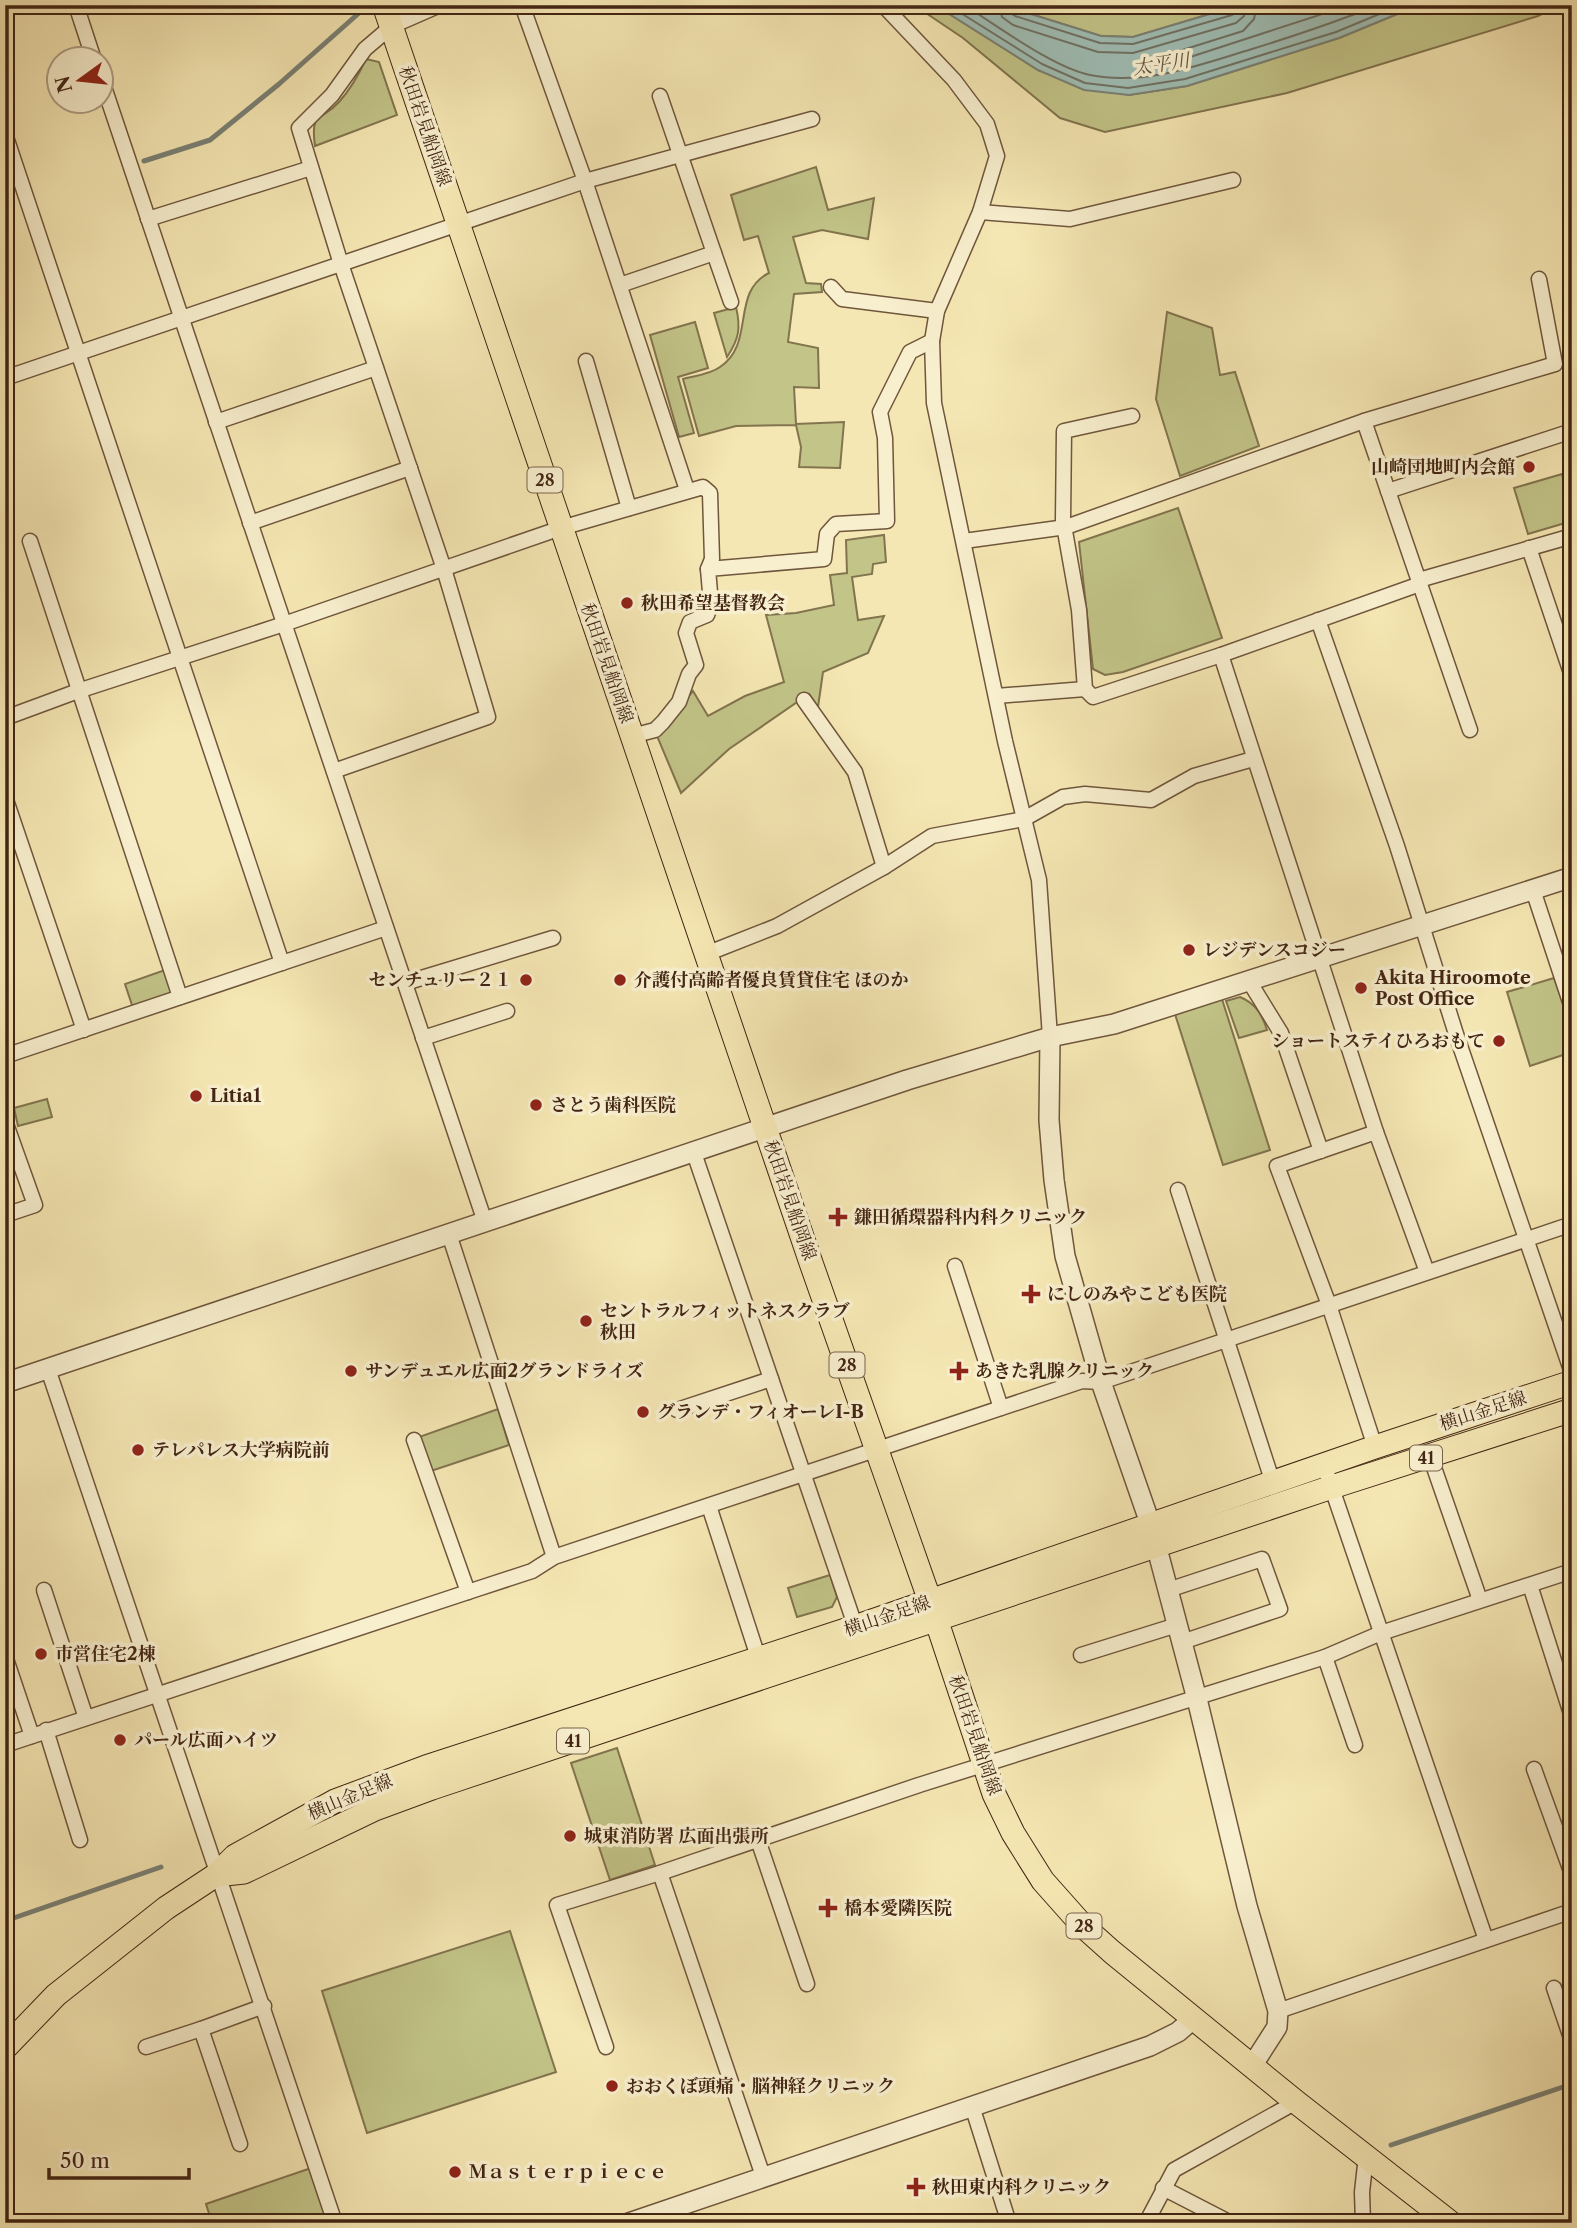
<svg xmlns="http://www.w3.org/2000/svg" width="1577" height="2228" viewBox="0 0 1577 2228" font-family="'Libre Caslon Text','Noto Serif JP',serif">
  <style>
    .green { fill: #c2c488; stroke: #82744e; stroke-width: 2 }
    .water { fill: #9fbeb5; stroke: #7a8175; stroke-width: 2 }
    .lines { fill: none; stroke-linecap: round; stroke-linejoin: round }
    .shore { stroke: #707264; stroke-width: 2 }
    .stream { stroke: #7a8175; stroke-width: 5 }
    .minor-casing { stroke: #6f563c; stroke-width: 17 }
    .tertiary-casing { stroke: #6f563c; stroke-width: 22 }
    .primary-casing { stroke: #422514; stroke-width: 25 }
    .minor { stroke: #f8efce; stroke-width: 14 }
    .tertiary { stroke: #f8efce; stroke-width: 19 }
    .primary { stroke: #f5e7b3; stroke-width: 23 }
    .poi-dot { fill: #8f2418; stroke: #f8efce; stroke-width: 2.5 }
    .labels { text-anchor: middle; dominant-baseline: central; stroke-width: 7; stroke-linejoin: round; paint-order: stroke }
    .shield { fill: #f8efce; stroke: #79624c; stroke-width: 2 }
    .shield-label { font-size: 16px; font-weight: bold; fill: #422514 }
    .street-label { font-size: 18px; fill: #422514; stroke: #f8efce }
    .poi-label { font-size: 18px; font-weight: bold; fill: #422514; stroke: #f8efce; text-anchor: start }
    .water-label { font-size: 19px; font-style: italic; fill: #5e5344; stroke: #f8efce }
  </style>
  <rect width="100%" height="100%" fill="#f5e7b3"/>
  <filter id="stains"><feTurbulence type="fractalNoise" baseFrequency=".00286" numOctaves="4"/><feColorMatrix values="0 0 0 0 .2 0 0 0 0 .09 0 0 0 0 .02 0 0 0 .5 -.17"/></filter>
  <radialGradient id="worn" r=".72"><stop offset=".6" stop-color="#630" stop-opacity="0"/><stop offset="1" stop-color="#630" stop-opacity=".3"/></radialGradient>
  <!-- green -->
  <g class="green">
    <polygon points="914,5 935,5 1038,70 1129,95 1187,86 1339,38 1419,5 1559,5 1538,16 1287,93 1105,132 1060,118 963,38"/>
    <polygon points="1011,5 1240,5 1133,37 1101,36 1018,10"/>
    <path d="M366 59 379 62 397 115 315 146C310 111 321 122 339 102 350 90 359 74 366 59Z"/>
    <path d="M816 167 828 210 874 198 868 239 822 230 793 237 806 283 821 284 822 292 794 294 788 342 818 348 819 388 794 387 796 424 844 422 840 468 799 467 801 447 796 425 736 426 699 436 683 379C695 376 711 374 720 367 756 343 730 292 769 273L758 236 744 240 731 195Z"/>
    <path d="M736 307C741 328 739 339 727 357L714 313Z"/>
    <polygon points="1167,312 1212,328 1220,375 1235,372 1259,446 1180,476 1156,399"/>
    <polygon points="695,322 708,368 678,377 694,433 679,437 650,335"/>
    <polygon points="1562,474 1572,509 1572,521 1528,534 1514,488"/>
    <polygon points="1178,508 1222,638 1123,672 1105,675 1093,669 1079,542"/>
    <polygon points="884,535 886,562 873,564 872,574 852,577 858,620 884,616 868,653 823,672 818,707 809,694 729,749 681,793 657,736 693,691 708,716 745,696 784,682 766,615 796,613 834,605 830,575 847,573 846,540"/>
    <polygon points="165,970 173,994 133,1008 125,984"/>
    <polygon points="1554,978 1572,1029 1572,1052 1530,1066 1507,992"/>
    <polygon points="1221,996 1270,1150 1223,1165 1174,1011"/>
    <path d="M1240 997C1255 1003 1262 1014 1267 1030L1239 1038 1226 1001Z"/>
    <polygon points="47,1099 52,1117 18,1126 14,1108"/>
    <polygon points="498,1409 509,1445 431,1471 419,1437"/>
    <polygon points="830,1575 837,1597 832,1607 797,1617 788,1588"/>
    <polygon points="617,1748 655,1865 610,1880 571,1763"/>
    <polygon points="510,1931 556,2072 367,2133 322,1991"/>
    <polygon points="311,2168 331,2223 212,2223 206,2204"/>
  </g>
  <!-- water -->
  <polygon class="water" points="935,5 1011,5 1018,10 1101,36 1133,37 1240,5 1419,5 1339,38 1187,86 1129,95 1084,90 1038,70"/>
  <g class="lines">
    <!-- shore -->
    <g class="shore">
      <polyline points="948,5 1042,64 1085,83 1128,88 1185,79 1336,32 1401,5"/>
      <path d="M964 5C998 26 1052 67 1090 75 1145 86 1199 65 1252 49 1294 36 1336 22 1378 5"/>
      <polyline points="999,5 1002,17 1013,25 1098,52 1133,53 1236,23 1244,16 1246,5"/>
      <polyline points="1008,5 1009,12 1015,16 1100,43 1133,44 1232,15 1236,12 1238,5"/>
      <polyline points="1257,5 1254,19 1243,31 1160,57 1158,62 1161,63 1181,60 1350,5"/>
    </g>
    <!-- stream -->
    <g class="stream">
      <polyline points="144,161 210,140 279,84 359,13"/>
      <polyline points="5,1921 161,1867"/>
      <polyline points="1391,2145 1572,2084"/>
    </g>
    <!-- minor casing -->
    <g class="minor-casing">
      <g id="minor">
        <polyline points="76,5 94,60"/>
        <polyline points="522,5 585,181 687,490"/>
        <polyline points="883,5 954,80 987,124 997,156 980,212 937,311 932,341 934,403 1005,741 1039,880 1050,1037"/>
        <polyline points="102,81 485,1222"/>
        <polyline points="5,134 282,963"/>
        <polyline points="980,212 1070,219 1233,180"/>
        <polyline points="148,219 311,168"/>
        <polyline points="714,253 731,302"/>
        <polyline points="620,285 714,253 660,96"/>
        <polyline points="831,287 842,299 937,311"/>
        <polyline points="586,361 629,508"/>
        <polyline points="5,378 585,181 812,119"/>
        <polyline points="1132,416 1064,431 1063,520 1079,610 1085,689 1093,697 1221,655 1420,584"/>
        <polyline points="1364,421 1470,730"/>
        <polyline points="216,422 376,368"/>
        <polyline points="1388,491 1572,431"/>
        <polyline points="250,523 410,468"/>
        <polyline points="30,541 180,997"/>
        <polyline points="964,541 1066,527 1364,421 1555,364 1539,279"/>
        <polyline points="1529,548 1572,676"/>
        <polyline points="1419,580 1572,536"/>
        <polyline points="1318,620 1397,846 1456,1034 1572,1373"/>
        <polyline points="1221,655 1376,1132"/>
        <polyline points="996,696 1085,689"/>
        <polyline points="804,700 855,772 884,867"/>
        <polyline points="5,718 78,691 284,624 561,528 703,487 710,493 712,559 708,569"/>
        <polyline points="632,736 655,730 663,722 679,702 689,674 696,665 686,633 690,622 707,615 711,604 708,569 824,559 827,534 836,524 887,521 885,438 880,412 910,352 932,341"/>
        <polyline points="334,771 488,717 444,569 341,264 299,128 332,95 365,49 392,26 440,5"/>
        <polyline points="5,797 84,1030"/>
        <polyline points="1533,890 1572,1008"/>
        <polyline points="706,954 777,926 884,867 932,836 1024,819 1063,797 1085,794 1151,800 1194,776 1253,759"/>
        <polyline points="1249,981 1281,1033 1321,1151"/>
        <polyline points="405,983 553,938"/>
        <polyline points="423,1038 507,1011"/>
        <polyline points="5,1056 386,928"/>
        <polyline points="5,1121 35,1205 5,1215"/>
        <polyline points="693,1150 858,1634"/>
        <polyline points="1178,1190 1273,1483"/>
        <polyline points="449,1234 554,1557"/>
        <polyline points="955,1266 1001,1408"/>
        <polyline points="48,1369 335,2223"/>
        <polyline points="677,1410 771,1379"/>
        <polyline points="414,1440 468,1592"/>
        <polyline points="1375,1447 1329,1305 1277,1166 1376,1132 1427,1272"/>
        <polyline points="1430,1456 1480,1600"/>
        <polyline points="1324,1465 1486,1940"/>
        <polyline points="709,1506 761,1666"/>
        <polyline points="1530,1585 1572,1717"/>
        <polyline points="44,1590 86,1718"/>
        <polyline points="1168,1590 1262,1559 1280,1609 1182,1642"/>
        <polyline points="1081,1655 1177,1625"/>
        <polyline points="5,1656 32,1736"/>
        <polyline points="1325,1657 1355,1745"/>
        <polyline points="46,1730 80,1840"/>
        <polyline points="5,1745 477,1589 532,1571 554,1557 1082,1381 1101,1382 1572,1224"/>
        <polyline points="1534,1769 1572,1874"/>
        <polyline points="758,1840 807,1984"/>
        <polyline points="660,1873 763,2176"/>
        <polyline points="1554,1988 1572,2041"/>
        <polyline points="1278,2011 1572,1911"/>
        <polyline points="146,2047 201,2029"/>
        <polyline points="606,2047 557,1905 660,1873 919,1785 1325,1657 1381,1633 1572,1571"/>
        <polyline points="972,2106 1009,2223"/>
        <polyline points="240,2144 201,2029 264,2006"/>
        <polyline points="1163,2188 1225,2220"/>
        <polyline points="669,2209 673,2223"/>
        <polyline points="1146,2223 1174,2170 1296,2102"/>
        <polyline points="1363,2223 1362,2192 1366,2156"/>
      </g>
    </g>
    <!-- tertiary casing -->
    <g class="tertiary-casing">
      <g id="tertiary">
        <polyline points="1050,1037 1049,1120 1054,1180 1065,1256 1101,1382 1151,1526 1197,1699 1247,1906 1278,2011 1277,2027 1252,2066"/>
        <polyline points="5,1383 907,1080 1050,1037 1114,1024 1572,877"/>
        <polyline points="629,2223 1150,2046 1178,2032 1193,2019"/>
      </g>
    </g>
    <!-- primary casing -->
    <g class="primary-casing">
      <g id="primary">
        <polyline points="384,5 810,1260 930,1601 994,1794 1013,1833 1043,1881 1083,1926 1112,1952 1296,2102 1451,2223"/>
        <polyline points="216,1875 244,1872 375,1809 432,1788 1332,1487 1572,1410"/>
        <polyline points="5,2048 56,1995 166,1908 216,1875 235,1856 335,1801 426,1767 855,1627 1375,1447 1572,1382"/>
      </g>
    </g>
    <!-- minor -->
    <use href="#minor" class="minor"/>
    <!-- tertiary -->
    <use href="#tertiary" class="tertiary"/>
    <!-- primary -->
    <use href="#primary" class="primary"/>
  </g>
  <!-- markers -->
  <g class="poi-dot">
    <circle cx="1529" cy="467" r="7"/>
    <circle cx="627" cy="603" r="7"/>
    <circle cx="1189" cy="950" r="7"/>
    <circle cx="526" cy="980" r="7"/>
    <circle cx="620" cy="980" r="7"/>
    <circle cx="1361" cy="988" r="7"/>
    <circle cx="1499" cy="1041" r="7"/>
    <circle cx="196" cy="1096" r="7"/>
    <circle cx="536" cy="1105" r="7"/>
    <path d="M834.5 1206.5h7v7h7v7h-7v7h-7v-7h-7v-7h7z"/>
    <path d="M1027.5 1283.5h7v7h7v7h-7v7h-7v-7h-7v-7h7z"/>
    <circle cx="586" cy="1321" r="7"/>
    <circle cx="351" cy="1371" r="7"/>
    <path d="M955.5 1360.5h7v7h7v7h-7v7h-7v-7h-7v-7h7z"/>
    <circle cx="643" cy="1412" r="7"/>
    <circle cx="138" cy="1450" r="7"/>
    <circle cx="41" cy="1654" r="7"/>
    <circle cx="120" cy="1740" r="7"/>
    <circle cx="570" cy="1836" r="7"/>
    <path d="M824.5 1897.5h7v7h7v7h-7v7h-7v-7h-7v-7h7z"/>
    <circle cx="612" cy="2086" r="7"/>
    <circle cx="455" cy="2172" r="7"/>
    <path d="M912.5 2176.5h7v7h7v7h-7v7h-7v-7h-7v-7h7z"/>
  </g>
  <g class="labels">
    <!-- shield labels -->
    <g class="shield">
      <rect x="527.5" y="467.5" width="35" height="25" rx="5"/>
      <rect x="829.5" y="1352.5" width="35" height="25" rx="5"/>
      <rect x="1410" y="1445.5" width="32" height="25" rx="5"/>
      <rect x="557" y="1728.5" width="32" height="25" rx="5"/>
      <rect x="1066.5" y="1913.5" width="35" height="25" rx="5"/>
    </g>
    <g class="shield-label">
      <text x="545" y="480">28</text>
      <text x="847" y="1365">28</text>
      <text x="1426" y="1458">41</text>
      <text x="573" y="1741">41</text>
      <text x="1084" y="1926">28</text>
    </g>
    <!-- street labels -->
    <g class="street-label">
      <text transform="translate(425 126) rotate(71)">秋田岩見船岡線</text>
      <text transform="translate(607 663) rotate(71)">秋田岩見船岡線</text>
      <text transform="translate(790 1200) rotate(71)">秋田岩見船岡線</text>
      <text transform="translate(1483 1411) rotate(-18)">横山金足線</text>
      <text transform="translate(887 1616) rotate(-19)">横山金足線</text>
      <text transform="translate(975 1735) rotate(71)">秋田岩見船岡線</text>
      <text transform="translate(350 1797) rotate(-23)">横山金足線</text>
    </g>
    <!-- poi labels -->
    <g class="poi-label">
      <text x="1515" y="467" text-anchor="end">山崎団地町内会館</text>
      <text x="641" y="603">秋田希望基督教会</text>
      <text x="1203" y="950">レジデンスコジー</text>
      <text x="1375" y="978">Akita Hiroomote<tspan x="1375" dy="21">Post Office</tspan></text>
      <text x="512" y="980" text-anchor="end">センチュリー２１</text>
      <text x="634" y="980">介護付高齢者優良賃貸住宅 ほのか</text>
      <text x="1485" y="1041" text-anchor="end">ショートステイひろおもて</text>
      <text x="210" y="1096">Litia1</text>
      <text x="550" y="1105">さとう歯科医院</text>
      <text x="854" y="1217">鎌田循環器科内科クリニック</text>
      <text x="1047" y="1294">にしのみやこども医院</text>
      <text x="600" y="1311">セントラルフィットネスクラブ<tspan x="600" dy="21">秋田</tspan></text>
      <text x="365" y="1371">サンデュエル広面2グランドライズ</text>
      <text x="975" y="1371">あきた乳腺クリニック</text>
      <text x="657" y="1412">グランデ・フィオーレI-B</text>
      <text x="152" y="1450">テレパレス大学病院前</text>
      <text x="55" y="1654">市営住宅2棟</text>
      <text x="134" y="1740">パール広面ハイツ</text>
      <text x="584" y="1836">城東消防署 広面出張所</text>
      <text x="844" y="1908">橋本愛隣医院</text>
      <text x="626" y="2086">おおくぼ頭痛・脳神経クリニック</text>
      <text x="469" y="2172">Ｍａｓｔｅｒｐｉｅｃｅ</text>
      <text x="932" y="2187">秋田東内科クリニック</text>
    </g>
    <!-- water labels -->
    <g class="water-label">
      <text transform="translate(1161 64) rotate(-8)">太平川</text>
    </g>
  </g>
  <!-- margin -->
  <rect width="1577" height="2228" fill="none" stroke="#f5e7b3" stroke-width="28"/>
  <rect x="7" y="7" width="1563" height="2214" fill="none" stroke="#422514" stroke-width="3.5"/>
  <rect x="14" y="14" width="1549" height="2200" fill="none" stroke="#422514" stroke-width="2"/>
  <!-- north arrow -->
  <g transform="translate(80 80) rotate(255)"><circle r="33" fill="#f8efce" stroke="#af9e84" stroke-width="2"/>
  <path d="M0-5L12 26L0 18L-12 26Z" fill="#8f2418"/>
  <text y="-10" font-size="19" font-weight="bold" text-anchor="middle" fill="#422514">N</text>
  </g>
  <!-- scale -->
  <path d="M49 2168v10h140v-10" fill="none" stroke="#422514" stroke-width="3.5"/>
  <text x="60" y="2168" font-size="21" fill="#422514" stroke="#f8efce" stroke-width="5" paint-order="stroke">50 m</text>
  <rect width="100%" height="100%" filter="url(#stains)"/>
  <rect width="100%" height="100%" fill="url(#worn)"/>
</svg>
